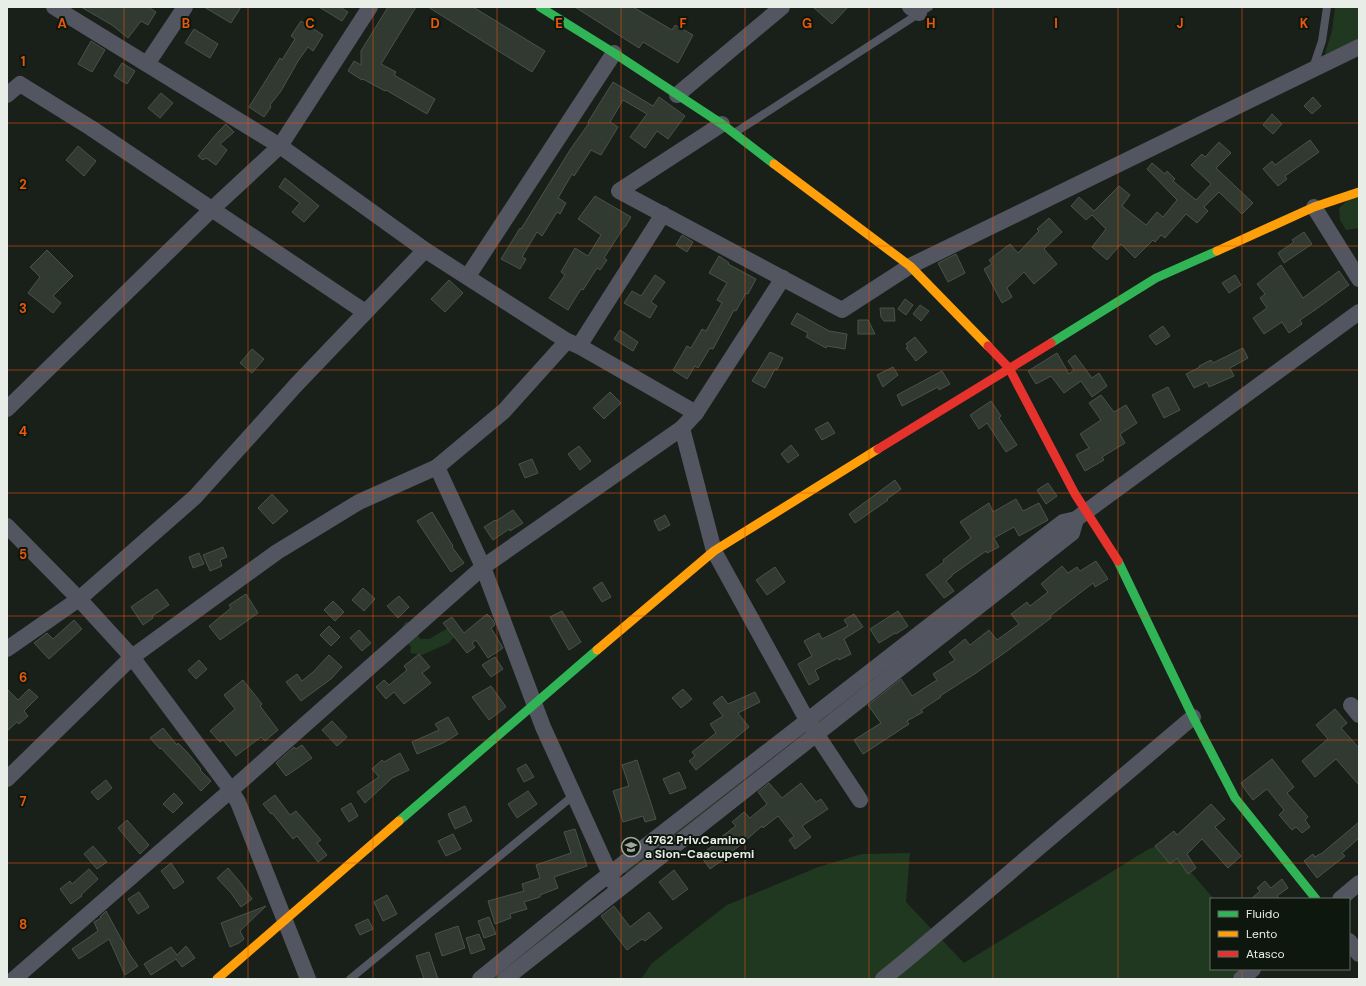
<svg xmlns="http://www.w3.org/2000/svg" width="1366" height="986" viewBox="0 0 1366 986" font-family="'DM Sans',sans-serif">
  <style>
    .green { fill: #203820 }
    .building { fill: #303a30; stroke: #4c514c }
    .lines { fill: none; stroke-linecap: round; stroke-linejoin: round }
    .lane { stroke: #535560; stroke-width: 8 }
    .street { stroke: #535560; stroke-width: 16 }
    .fast { stroke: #30b455; stroke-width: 9 }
    .slow { stroke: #ff9f0a; stroke-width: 9 }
    .jam { stroke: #e5322d; stroke-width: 9 }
    .grid { fill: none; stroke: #e8590c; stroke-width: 1; stroke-opacity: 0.55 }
    .labels { text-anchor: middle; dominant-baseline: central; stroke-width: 4; stroke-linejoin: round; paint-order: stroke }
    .poi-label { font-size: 12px; font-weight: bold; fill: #e8eee7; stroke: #0e170e; text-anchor: start }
    .grid-label { font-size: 13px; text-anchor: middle; font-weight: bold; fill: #e8590c; stroke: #0e170e; stroke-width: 4; stroke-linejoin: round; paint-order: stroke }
  </style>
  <rect width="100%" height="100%" fill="#191f19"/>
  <!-- green -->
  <g class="green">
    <polygon points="1335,7 1359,7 1359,39 1326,54 1325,53 1332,31"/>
    <polygon points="1359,190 1359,228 1346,230 1340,220 1339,208"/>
    <polygon points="406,621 413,626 420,639 429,639 448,628 454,637 449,643 422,655 410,653 411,647 408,643 393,642"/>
    <polygon points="800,736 627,874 625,873 625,872"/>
    <polygon points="1165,842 1214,899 1211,899 1211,969 1243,969 1231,979 641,979 652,963 727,905 818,867 862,854 910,853 906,902 964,963 1147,850"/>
    <polygon points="592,899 594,900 594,901 496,979 491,979"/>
  </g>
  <!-- building -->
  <g class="building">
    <polygon points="81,7 148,7 156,12 148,25 141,21 128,38 112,25"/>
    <polygon points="204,7 241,7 231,23"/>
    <polygon points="319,7 340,7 348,12 342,21"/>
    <polygon points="388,7 416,7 381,64 396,72 394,75 435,99 427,114 386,90 385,91 363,79 362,80 348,71 354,61 361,65 361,51"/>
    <polygon points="428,7 473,7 545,51 532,72"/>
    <polygon points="575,7 633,7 672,30 675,25 693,35 678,63 643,42 639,48"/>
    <polygon points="813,7 848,7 832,24"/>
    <polygon points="301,21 323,35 313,51 308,47 298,61 281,91 270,105 271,107 264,117 249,107 280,58 282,60 295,39 291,36"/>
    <polygon points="194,29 218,44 210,58 185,43"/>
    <polygon points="91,41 105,50 92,72 78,64"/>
    <polygon points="122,63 135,71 127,84 114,76"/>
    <polygon points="613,82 653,106 659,97 685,116 668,139 657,131 645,148 630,137 647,114 623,100 610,122 618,127 601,155 591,150 574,176 572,174 558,198 566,203 560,214 557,212 542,236 537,232 522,257 526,259 520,269 501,259 520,228 521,229 570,150 589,123 588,122"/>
    <polygon points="161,93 173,103 160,118 148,108"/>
    <polygon points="1313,97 1321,106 1312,114 1304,106"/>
    <polygon points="1272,114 1282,124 1273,134 1263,125"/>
    <polygon points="226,124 234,132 220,144 227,150 216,165 206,158 203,160 198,156 218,132"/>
    <polygon points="1310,140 1319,152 1285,176 1287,179 1278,186 1263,169 1272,161 1275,165"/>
    <polygon points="1219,142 1231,153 1216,168 1253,203 1242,214 1219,192 1204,207 1208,211 1197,223 1186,214 1165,238 1161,235 1155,242 1153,240 1135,258 1121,244 1107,260 1092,247 1106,229 1092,215 1086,220 1071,206 1079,197 1094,211 1119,186 1130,195 1122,206 1146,225 1157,212 1163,217 1177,200 1147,169 1152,163 1165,174 1167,171 1175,179 1173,181 1196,200 1211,184 1191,165 1202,154 1205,157"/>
    <polygon points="78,146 96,161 84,176 66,160"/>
    <polygon points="285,178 319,206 304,222 292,212 300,203 279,187"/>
    <polygon points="595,196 631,217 625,227 624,227 604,258 607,260 600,270 597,268 583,290 581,289 568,310 549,298 565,275 561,272 575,248 588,256 601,235 578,219"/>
    <polygon points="1049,218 1062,232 1044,249 1057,264 1034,284 1024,272 1007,288 1012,297 1002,303 984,269 992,264 989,260 1010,244 1018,253 1039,231 1037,229"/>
    <polygon points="1304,232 1312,244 1284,263 1278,253 1294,242 1292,240"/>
    <polygon points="682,235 693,242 687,252 676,245"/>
    <polygon points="47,250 73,276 53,296 61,303 53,313 28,293 40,277 30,267"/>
    <polygon points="956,254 965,273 948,282 938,263"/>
    <polygon points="719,256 729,263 728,264 756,279 748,294 746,293 736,311 734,310 713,349 710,348 698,368 695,366 687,379 673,370 687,346 691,348 702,329 706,331 722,303 717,300 727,283 709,273"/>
    <polygon points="1281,265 1303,298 1339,271 1349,285 1315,310 1300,320 1302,324 1289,333 1282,322 1264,334 1253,318 1267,308 1260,298 1265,294 1257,284"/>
    <polygon points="655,275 665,282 651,302 657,306 650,318 624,303 632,291 641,296"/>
    <polygon points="1235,275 1241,285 1229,293 1222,283"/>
    <polygon points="449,280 463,293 445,312 431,299"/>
    <polygon points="905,299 913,305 906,315 898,309"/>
    <polygon points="920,305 929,311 921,321 913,314"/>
    <polygon points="880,308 894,308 895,321 884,321 881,317"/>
    <polygon points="797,313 829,331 847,334 845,349 827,346 826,348 806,337 808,333 791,324"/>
    <polygon points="858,320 868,320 875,334 858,334"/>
    <polygon points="1163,326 1170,336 1156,345 1149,336"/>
    <polygon points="620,330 638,342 633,351 614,339"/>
    <polygon points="915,337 927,352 916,361 906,348 908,347 906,344"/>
    <polygon points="1243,348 1248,358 1230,368 1234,376 1209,387 1207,382 1194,388 1186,374 1200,367 1199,366 1211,360 1213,363"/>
    <polygon points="252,349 264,359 252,373 240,363"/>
    <polygon points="770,352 783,358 777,370 775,369 765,388 752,381"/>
    <polygon points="1057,353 1069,374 1074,370 1068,361 1075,355 1092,378 1099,373 1107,386 1092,397 1081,381 1064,393 1051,376 1036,384 1028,371"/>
    <polygon points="893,367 898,375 883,387 877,375"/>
    <polygon points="942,371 950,384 939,390 938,387 902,406 897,395"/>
    <polygon points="1168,387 1180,410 1164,418 1152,395"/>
    <polygon points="610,392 621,403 604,419 593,408"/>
    <polygon points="1101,395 1114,412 1126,405 1137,423 1120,434 1125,443 1102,457 1104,460 1085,471 1076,455 1089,448 1080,434 1101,420 1089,403"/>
    <polygon points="991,401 1001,416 999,418 1017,445 1006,452 987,423 979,429 970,415"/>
    <polygon points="828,422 835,433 822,440 815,429"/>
    <polygon points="791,445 799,455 788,463 781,454"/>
    <polygon points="579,446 591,461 580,470 568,454"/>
    <polygon points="532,459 538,473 525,478 519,464"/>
    <polygon points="895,480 901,489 887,499 888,500 855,523 849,514"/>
    <polygon points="1048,483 1057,496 1046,504 1037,490"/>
    <polygon points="272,494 288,511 273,524 258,508"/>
    <polygon points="1016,499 1023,511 1039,503 1048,520 1019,536 1014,527 994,538 999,547 987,553 986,551 952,575 952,576 946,581 954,591 944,598 926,575 944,562 943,560 971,538 960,522 989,503 993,512"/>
    <polygon points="513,510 523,523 510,531 509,529 493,540 484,527 495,520 496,521"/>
    <polygon points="432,512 453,546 452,547 464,563 451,572 417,521"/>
    <polygon points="665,515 670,525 659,531 654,521"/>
    <polygon points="223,547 227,557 220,560 222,566 210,571 203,555"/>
    <polygon points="199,553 204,564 193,568 189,557"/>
    <polygon points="1096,561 1108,579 1095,587 1093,583 1050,616 1051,618 1007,651 976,673 940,696 941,697 921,710 923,712 907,721 909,724 863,754 854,740 881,723 868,705 901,679 912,696 937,680 933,674 955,660 949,652 965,639 970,645 989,630 997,640 1019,624 1011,614 1027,602 1030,606 1048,592 1041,584 1062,566 1068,573 1077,567 1080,571"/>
    <polygon points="775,567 785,582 767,595 756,580"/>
    <polygon points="602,582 611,597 602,602 593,588"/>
    <polygon points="363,588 375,599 364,611 352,600"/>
    <polygon points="157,589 169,605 152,616 153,618 143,625 131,607"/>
    <polygon points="246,594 258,613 220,640 209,626 231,608 229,605"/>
    <polygon points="399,596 409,607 398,618 387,606"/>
    <polygon points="333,601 344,612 335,621 324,610"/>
    <polygon points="562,611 581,642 569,650 550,617"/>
    <polygon points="898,611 908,626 896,634 895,633 879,643 870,629"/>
    <polygon points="487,614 493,620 495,625 491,628 503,648 488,658 476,640 472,643 475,647 467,653 443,623 452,617 464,633"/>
    <polygon points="854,614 863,627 844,639 851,654 839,660 838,658 815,670 819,679 809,685 798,664 812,656 804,641 819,633 822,639 848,626 844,620"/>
    <polygon points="74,620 82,629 49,659 34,643 47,633 53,639"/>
    <polygon points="329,626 340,637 331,646 320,635"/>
    <polygon points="359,630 371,643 362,651 350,638"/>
    <polygon points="419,654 430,667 422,673 431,683 404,704 394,692 386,699 376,687 384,680 389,685 407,670 404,666"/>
    <polygon points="329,655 342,667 331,679 301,701 286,682 297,674 302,681 313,672"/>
    <polygon points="495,657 503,669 491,677 482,665"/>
    <polygon points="199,660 207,669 196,679 188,670"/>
    <polygon points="243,680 262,704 260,706 278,730 265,741 261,737 236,756 223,740 220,742 210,731 235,709 224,695"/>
    <polygon points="491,686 506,707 489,720 472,697"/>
    <polygon points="7,689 18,700 29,689 38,697 24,711 28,716 19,724 17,722 7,731"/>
    <polygon points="683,689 692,699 681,708 672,698"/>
    <polygon points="755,692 760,702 738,713 749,727 696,770 689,761 695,756 692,752 716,733 710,724 723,716 713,703 722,696 728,704"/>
    <polygon points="1335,709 1347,723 1341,728 1359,748 1359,785 1336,759 1315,777 1302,761 1328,739 1316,725"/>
    <polygon points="448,717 458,734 443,743 417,754 412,742 439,730 435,724"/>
    <polygon points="332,721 347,737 337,746 322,730"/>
    <polygon points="163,728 177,745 178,743 187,752 201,769 200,770 211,781 201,791 161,748 160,749 150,738"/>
    <polygon points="302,745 312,758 286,776 276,763 294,747 296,749"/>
    <polygon points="400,753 409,770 392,778 365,803 357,792 379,777 372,769 382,760 384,762"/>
    <polygon points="1272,759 1294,787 1287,793 1308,817 1305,820 1310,827 1302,833 1296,827 1292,830 1279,815 1284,810 1267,789 1253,800 1246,791 1241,783"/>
    <polygon points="637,760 656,819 645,822 643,816 623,822 613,791 629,786 622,765"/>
    <polygon points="526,764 534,777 524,782 517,769"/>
    <polygon points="679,772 686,788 670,794 663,779"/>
    <polygon points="106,780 112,788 98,800 91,792"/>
    <polygon points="769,783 782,798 801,783 816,802 821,799 828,809 802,826 811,837 795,849 789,840 794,836 778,816 763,828 762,826 738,847 723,858 724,859 710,869 700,855 718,842 717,840 736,826 732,822 744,812 750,818 767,804 758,792"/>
    <polygon points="528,791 537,804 517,818 508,804"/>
    <polygon points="174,793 183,803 173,813 163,804"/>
    <polygon points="275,795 290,815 296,811 321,840 317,843 327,855 318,862 297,836 293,839 272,813 271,814 263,804"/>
    <polygon points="351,803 358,816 349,822 341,809"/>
    <polygon points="1211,804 1225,819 1215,827 1241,856 1228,868 1202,839 1187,854 1196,868 1188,874 1177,858 1170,864 1155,846 1174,831 1177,835"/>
    <polygon points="465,806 472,821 455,829 448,814"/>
    <polygon points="127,820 149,845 140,854 118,828"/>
    <polygon points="1359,822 1359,838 1342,853 1345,856 1317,878 1304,861 1313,854 1315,857 1320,854 1321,854"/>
    <polygon points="575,829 587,866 554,877 558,888 540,895 540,897 524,902 527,909 510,914 511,918 495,924 488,901 524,891 522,884 540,878 536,865 571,853 564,832"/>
    <polygon points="453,834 461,849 446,856 438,841"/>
    <polygon points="93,846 107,862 97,869 84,854"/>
    <polygon points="171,863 184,882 174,889 161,871"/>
    <polygon points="228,868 240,882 252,899 241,907 231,893 217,878"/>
    <polygon points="89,869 98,879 81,895 82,896 71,904 60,889 70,881 72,884"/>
    <polygon points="674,870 688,889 673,900 659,882"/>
    <polygon points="1282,879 1288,888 1277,896 1280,899 1251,899 1260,891 1257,888 1265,881 1271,888"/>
    <polygon points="139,892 149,907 138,914 128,899"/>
    <polygon points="387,895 397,914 383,921 374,902"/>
    <polygon points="266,906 240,931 244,939 239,943 230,947 221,923"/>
    <polygon points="614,906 630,927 649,912 662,928 645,941 642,939 627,950 601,916"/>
    <polygon points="106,911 130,955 138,966 125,975 109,939 79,959 72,949 98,931 94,922 101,918 100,917"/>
    <polygon points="489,917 496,934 484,938 478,921"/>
    <polygon points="368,919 373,929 360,935 355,925"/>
    <polygon points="458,926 465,948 442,956 435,934"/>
    <polygon points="479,934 485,949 471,954 466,938"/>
    <polygon points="186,946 195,958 182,967 176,959 151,975 144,964 171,947 177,955"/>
    <polygon points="429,952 438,979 424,979 416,956"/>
  </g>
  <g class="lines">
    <!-- lane -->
    <g class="lane">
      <polyline points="1313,68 1322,41 1327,7"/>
      <polyline points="736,132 929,7"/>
      <polyline points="350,979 574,795"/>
    </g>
    <!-- street -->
    <g class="street">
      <polyline points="54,7 280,146 425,250 567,341 579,346 696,413"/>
      <polyline points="910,7 919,13"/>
      <polyline points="147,64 185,7"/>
      <polyline points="7,95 20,84 91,128 365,312"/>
      <polyline points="677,95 782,7"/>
      <polyline points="722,124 619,191 842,310 910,266 1359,47"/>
      <polyline points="1314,207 1359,279"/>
      <polyline points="468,276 614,53"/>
      <polyline points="579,346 663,214"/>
      <polyline points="7,409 211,210 280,146 370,7"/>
      <polyline points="682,428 714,551 807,720 860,800"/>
      <polyline points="437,467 483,567 543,727 614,883"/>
      <polyline points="7,526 79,599 132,657 228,786 238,802 308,979"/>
      <polyline points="7,649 79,599 195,497 296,385 425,250"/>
      <polyline points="1351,705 1359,715"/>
      <polyline points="7,779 132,657 277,552 359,502 437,467 504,411 567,341"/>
      <polyline points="1340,899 1359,883"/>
      <polyline points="1349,941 1359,954"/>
      <polyline points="14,979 230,791 483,567 682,428 696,413 783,278"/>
      <polyline points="480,979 593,887 1063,522 1076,519 1359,312"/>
      <polyline points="505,979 1072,533 1076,519"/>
      <polyline points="883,979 910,957 1193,717"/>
      <polyline points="1241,979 1253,969"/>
    </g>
    <!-- fast -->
    <g class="fast">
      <polyline points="540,7 614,53 722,124 774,164"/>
      <polyline points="1051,343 1156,278 1217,251"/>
      <polyline points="1118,561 1193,717 1235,798 1316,899"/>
      <polyline points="399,821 597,650"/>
    </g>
    <!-- slow -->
    <g class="slow">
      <polyline points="774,164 910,266 988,346"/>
      <polyline points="1217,251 1314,207 1359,192"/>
      <polyline points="597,650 714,551 878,449"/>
      <polyline points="217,979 399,821"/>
    </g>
    <!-- jam -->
    <g class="jam">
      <polyline points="988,346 1009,368 1075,494 1118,561"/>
      <polyline points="878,449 1051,343"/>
    </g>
  </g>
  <!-- grid -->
  <path class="grid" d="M124 7V979M248 7V979M373 7V979M497 7V979M621 7V979M745 7V979M869 7V979M993 7V979M1118 7V979M1242 7V899M7 123H1359M7 246H1359M7 370H1359M7 493H1359M7 616H1359M7 740H1359M7 863H1359M1242 969V979"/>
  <!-- icons -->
  <defs>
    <g id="school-ring" transform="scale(1)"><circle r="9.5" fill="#0e170e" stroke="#a0a69f" stroke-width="1.5"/><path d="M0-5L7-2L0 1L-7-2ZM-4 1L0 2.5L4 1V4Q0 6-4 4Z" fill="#a0a69f"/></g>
  </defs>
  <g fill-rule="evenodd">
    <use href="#school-ring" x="631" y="847"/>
  </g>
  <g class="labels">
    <!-- poi labels -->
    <g class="poi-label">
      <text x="645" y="840">4762 Priv.Camino<tspan x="645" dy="14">a Sion-Caacupemi</tspan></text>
    </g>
  </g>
  <g class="grid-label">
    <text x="62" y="28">A</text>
    <text x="186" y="28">B</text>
    <text x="310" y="28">C</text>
    <text x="435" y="28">D</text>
    <text x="559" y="28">E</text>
    <text x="683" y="28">F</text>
    <text x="807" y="28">G</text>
    <text x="931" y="28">H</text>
    <text x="1056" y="28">I</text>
    <text x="1180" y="28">J</text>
    <text x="1304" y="28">K</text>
    <text x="23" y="66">1</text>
    <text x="23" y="189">2</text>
    <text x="23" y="313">3</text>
    <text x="23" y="436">4</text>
    <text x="23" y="559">5</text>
    <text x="23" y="682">6</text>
    <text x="23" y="806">7</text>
    <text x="23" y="929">8</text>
  </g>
  <!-- border -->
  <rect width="1366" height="986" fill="none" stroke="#e8eee7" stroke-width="16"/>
  <!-- legend -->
  <rect x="1210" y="898" width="140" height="72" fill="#0e170e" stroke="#656d65"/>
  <rect x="1218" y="911" width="20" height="6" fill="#30b455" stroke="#656d65"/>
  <text x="1246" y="918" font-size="12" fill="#e8eee7">Fluido</text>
  <rect x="1218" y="931" width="20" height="6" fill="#ff9f0a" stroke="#656d65"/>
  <text x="1246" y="938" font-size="12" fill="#e8eee7">Lento</text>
  <rect x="1218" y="951" width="20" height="6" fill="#e5322d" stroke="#656d65"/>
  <text x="1246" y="958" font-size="12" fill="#e8eee7">Atasco</text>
</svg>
